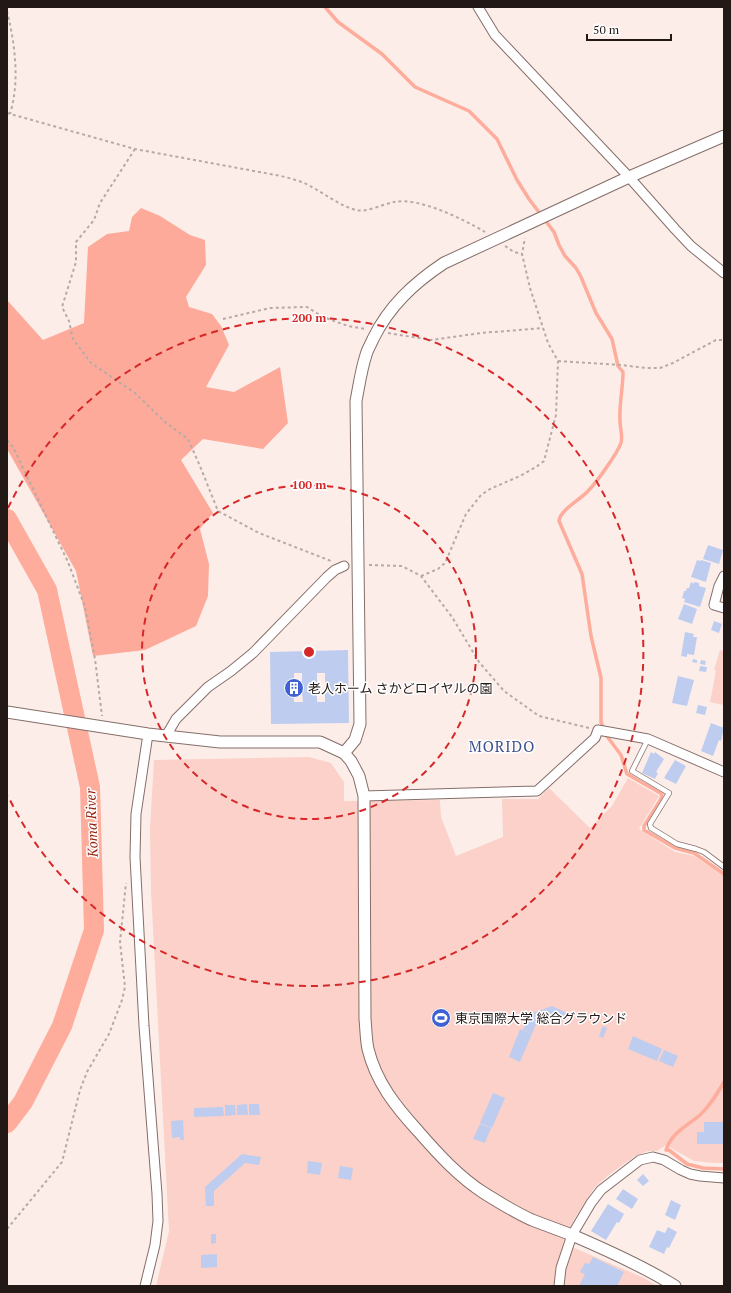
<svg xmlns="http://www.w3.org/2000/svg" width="731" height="1293" viewBox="0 0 731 1293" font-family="'PT Serif','Noto Sans JP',serif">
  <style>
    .green { fill: #fbd1c9 }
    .forest { fill: #fdaa9a }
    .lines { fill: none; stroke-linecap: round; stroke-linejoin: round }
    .stream { stroke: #feac9b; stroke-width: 3.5 }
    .river { stroke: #feac9b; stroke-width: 20 }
    .building { fill: #becdef; fill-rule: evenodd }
    .service-casing { stroke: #856e69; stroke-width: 6 }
    .minor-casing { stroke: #856e69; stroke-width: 11 }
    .tertiary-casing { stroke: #856e69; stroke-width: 13 }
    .path { stroke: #b7aaa6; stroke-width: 2; stroke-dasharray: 3 3; stroke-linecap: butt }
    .service { stroke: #fff; stroke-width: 4.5 }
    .minor { stroke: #fff; stroke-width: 9 }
    .tertiary { stroke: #fff; stroke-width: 11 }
    .ring { fill: none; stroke: #d62828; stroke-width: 2; stroke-dasharray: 7 5 }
    .labels { text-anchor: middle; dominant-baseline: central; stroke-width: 3; stroke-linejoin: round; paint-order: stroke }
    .poi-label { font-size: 13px; fill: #221917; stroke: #fff; text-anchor: start }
    .water-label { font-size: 14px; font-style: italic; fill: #931d0a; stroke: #fff }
    .quarter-label { font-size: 15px; letter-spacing: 1px; fill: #3c518c; stroke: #fff }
    .centre { fill: #d62828; stroke: #fff; stroke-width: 2 }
    .ring-label { font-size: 12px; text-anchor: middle; font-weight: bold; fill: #d62828; stroke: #fff; stroke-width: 3; stroke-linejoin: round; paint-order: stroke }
  </style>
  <rect width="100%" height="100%" fill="#fdede9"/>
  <!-- green -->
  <g class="green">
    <polygon points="720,650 724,651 724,705 710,702 716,671 714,670"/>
    <polygon points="309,757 331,763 344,782 344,801 440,800 441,817 456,856 503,837 502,799 538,799 549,788 590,828 612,806 628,778 659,796 639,829 675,852 694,856 724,876 724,1163 714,1163 694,1161 666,1145 657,1151 648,1151 635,1156 610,1174 595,1187 573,1221 563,1243 644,1278 657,1286 156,1286 169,1231 151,891 150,828 154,760"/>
  </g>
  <!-- forest -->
  <polygon class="forest" points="141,208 160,216 190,235 205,240 206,265 186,297 189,307 212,314 221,326 229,345 206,387 234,392 280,367 288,423 263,449 203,439 181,460 213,513 200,529 209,564 208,596 196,626 145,650 93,656 76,571 7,449 7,300 43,340 84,323 88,247 107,234 129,231 132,217"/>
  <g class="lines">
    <!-- stream -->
    <g class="stream">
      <path d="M325 7 338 22 382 54 415 87 469 111 497 139 517 180 529 199 554 232 559 245 565 256 576 268 581 277 596 313 612 339 618 366 623 372C623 388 619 405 620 421 620 428 623 436 621 443 617 454 596 483 588 491 580 500 560 510 559 521L582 574 591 636 601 678V722L606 735 621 755 627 774 662 794 661 799 644 826V830L675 848 694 853 724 874"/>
      <path d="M724 1082C717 1094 710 1106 700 1115 687 1126 671 1133 666 1150H669L687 1164 703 1168 724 1169"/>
    </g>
    <!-- river -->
    <polyline class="river" points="7,519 47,590 90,787 94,930 62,1026 23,1102 7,1123"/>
  </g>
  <!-- building -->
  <g class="building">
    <polygon points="708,545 723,550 719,564 703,559"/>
    <polygon points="697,560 700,561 701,560 711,563 706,582 691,577"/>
    <polygon points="691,582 694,584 694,582 699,583 699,586 706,588 700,607 684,602 685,599 682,598 684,591 686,591 687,588 689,588"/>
    <polygon points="684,604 697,609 692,624 678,619"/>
    <polygon points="714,621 722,624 719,633 711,630"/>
    <polygon points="685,632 694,634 693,637 697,637 694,655 687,654 687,657 681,656"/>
    <path d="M348 650 349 723 271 724 270 652ZM294 673H302V682H294ZM317 673H325V702H317ZM293 693H302L303 702H294Z"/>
    <polygon points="693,659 697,660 697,663 692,662"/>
    <polygon points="701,660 706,661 705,665 700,664"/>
    <polygon points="700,666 707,667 706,672 699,671"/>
    <polygon points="678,676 694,680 687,706 672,703"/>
    <polygon points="698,705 707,707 705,715 696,713"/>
    <polygon points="711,723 724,728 721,741 719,740 713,756 701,751"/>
    <polygon points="651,752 654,754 655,752 664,759 656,772 658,773 655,779 642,773"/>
    <polygon points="675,760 686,766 676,784 664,778"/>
    <polygon points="552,1006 567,1013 563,1021 552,1016 537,1022 532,1034 523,1030 530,1014"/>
    <polygon points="603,1026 607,1028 603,1038 599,1036"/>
    <polygon points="520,1029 532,1034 520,1062 509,1057"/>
    <polygon points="633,1036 662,1049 657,1061 628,1049"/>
    <polygon points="664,1050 678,1056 673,1067 659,1061"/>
    <polygon points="493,1093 505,1098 492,1128 480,1123"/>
    <polygon points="247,1104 248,1115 237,1115 237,1105"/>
    <polygon points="249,1104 259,1104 260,1115 249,1115"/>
    <polygon points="225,1105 235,1105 236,1115 225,1116"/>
    <polygon points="223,1107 224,1116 194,1117 194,1108"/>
    <polygon points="183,1120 184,1140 180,1140 180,1137 172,1138 171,1121"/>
    <polygon points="704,1122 724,1122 724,1144 697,1144 697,1132 704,1132"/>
    <polygon points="480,1124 491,1128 485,1143 473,1139"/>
    <polygon points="242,1154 261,1157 259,1165 245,1163 214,1191 214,1206 206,1206 205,1187"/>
    <polygon points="308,1161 322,1163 320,1175 307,1173"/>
    <polygon points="340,1166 353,1168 351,1180 338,1178"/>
    <polygon points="643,1174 649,1181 643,1186 637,1180"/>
    <polygon points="623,1189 638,1199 632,1209 616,1199"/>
    <polygon points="671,1200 681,1205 675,1220 665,1215"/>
    <polygon points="608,1204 624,1214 619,1223 617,1222 606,1240 591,1231"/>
    <polygon points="668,1227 677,1232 669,1248 667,1247 664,1254 649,1247 657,1230 665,1233"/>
    <polygon points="211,1234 216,1234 216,1243 211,1244"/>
    <polygon points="217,1254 217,1267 201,1268 201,1255"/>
    <polygon points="593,1257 624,1272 617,1286 579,1286 585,1274 580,1272 585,1263 589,1264"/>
  </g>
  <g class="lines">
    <!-- service casing -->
    <g class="service-casing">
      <polyline id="service" points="648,739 632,771 669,793 650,824 651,828 677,844 696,849 704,852 724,867"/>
    </g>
    <!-- minor casing -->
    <g class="minor-casing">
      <g id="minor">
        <polyline points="478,7 495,35 629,177 675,229 691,246 724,273"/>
        <polyline points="724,576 719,586 714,605 724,608"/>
        <polyline points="166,736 176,719 208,687 231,671 253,653 327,577 335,570 344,566"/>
        <polyline points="364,796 537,791 595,738 598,730 648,739 724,772"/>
        <polyline points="145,1286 155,1245 158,1221 157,1194 144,1026 135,857 136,814 148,734"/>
        <polyline points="559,1286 561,1268 572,1235 591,1203 601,1190 640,1160 653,1157 664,1160 681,1170 690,1174 700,1176 724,1178"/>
      </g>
    </g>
    <!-- tertiary casing -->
    <g class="tertiary-casing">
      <g id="tertiary">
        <path d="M7 712 148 734 220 742H320L344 753 351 761 359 776 364 796 365 1019C366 1029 366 1040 368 1049 376 1082 396 1107 418 1131 438 1154 459 1177 484 1193 500 1203 516 1213 532 1220 545 1225 559 1230 572 1235 607 1250 643 1266 675 1286"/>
        <path d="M344 753 355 740 360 724 356 401C359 386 361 370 366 355 367 350 371 344 373 339 389 306 414 283 444 263L629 177 724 136"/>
      </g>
    </g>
    <!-- path -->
    <g class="path">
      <path d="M7 11C15 44 20 81 10 114"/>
      <path d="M7 113 135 149 281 176C289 178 297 180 304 183 322 191 337 205 356 210 366 213 383 204 394 202 419 197 463 219 485 232"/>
      <polyline points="135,149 100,203 94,220 76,242 76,262 62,307 69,321 73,339 91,363 135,393 165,422 188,439 200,466 218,511 259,533 331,561"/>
      <polyline points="505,246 514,252 522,254"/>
      <polyline points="223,319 270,308 307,307 323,317 348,326 366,329"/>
      <polyline points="388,333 431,340 481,333 543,328"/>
      <polyline points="558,361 621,365 646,368 660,368 673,363 716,340 724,340"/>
      <polyline points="7,440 13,447 68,562 85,607 95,659 102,716"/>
      <polyline points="369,565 402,566 421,576 452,617 479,662 504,691 539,716 589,728"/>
      <polyline points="421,576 438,569 445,563 466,514 481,495 490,489 520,476 536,467 544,461 556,415 558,361 548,343 530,288 522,254 525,238"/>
      <polyline points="7,1229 62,1162 80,1090 87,1072 109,1034 122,1000 125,987 120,942 126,883"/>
    </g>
    <!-- service -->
    <use href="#service" class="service"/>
    <!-- minor -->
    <use href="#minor" class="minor"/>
    <!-- tertiary -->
    <use href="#tertiary" class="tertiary"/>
  </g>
  <!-- distance rings -->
  <g class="ring">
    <circle cx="309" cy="652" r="167"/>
    <path d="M8 508A334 334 0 1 1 8 796"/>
  </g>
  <!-- icons -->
  <defs>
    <g id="building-disc" transform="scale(1)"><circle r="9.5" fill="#3f61d3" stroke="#fff"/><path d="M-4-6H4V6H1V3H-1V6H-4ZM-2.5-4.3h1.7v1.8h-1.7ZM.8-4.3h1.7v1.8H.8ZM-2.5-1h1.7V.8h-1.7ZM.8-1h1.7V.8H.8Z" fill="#fff"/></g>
    <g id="stadium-disc" transform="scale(1)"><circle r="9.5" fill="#3f61d3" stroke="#fff"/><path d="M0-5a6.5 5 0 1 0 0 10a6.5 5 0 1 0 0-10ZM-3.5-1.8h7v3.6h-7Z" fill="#fff"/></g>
  </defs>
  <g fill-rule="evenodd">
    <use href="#building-disc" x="294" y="688"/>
    <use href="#stadium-disc" x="441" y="1018"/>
  </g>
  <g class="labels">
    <!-- poi labels -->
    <g class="poi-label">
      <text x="308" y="688">老人ホーム さかどロイヤルの園</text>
      <text x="455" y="1018">東京国際大学 総合グラウンド</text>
    </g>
    <!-- water labels -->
    <g class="water-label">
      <text transform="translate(91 823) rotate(-92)">Koma River</text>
    </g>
    <!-- quarter labels -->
    <g class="quarter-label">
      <text x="502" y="746">MORIDO</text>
    </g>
  </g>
  <circle cx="309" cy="652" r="6" class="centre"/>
  <g class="ring-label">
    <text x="309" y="322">200 m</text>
    <text x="309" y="489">100 m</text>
  </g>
  <!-- border -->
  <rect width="731" height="1293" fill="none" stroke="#221917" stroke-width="16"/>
  <!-- scale -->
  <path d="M587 34v6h84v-6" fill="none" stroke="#221917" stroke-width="2"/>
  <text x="593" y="34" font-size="12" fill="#221917" stroke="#ffffff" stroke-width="3" paint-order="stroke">50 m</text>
</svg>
